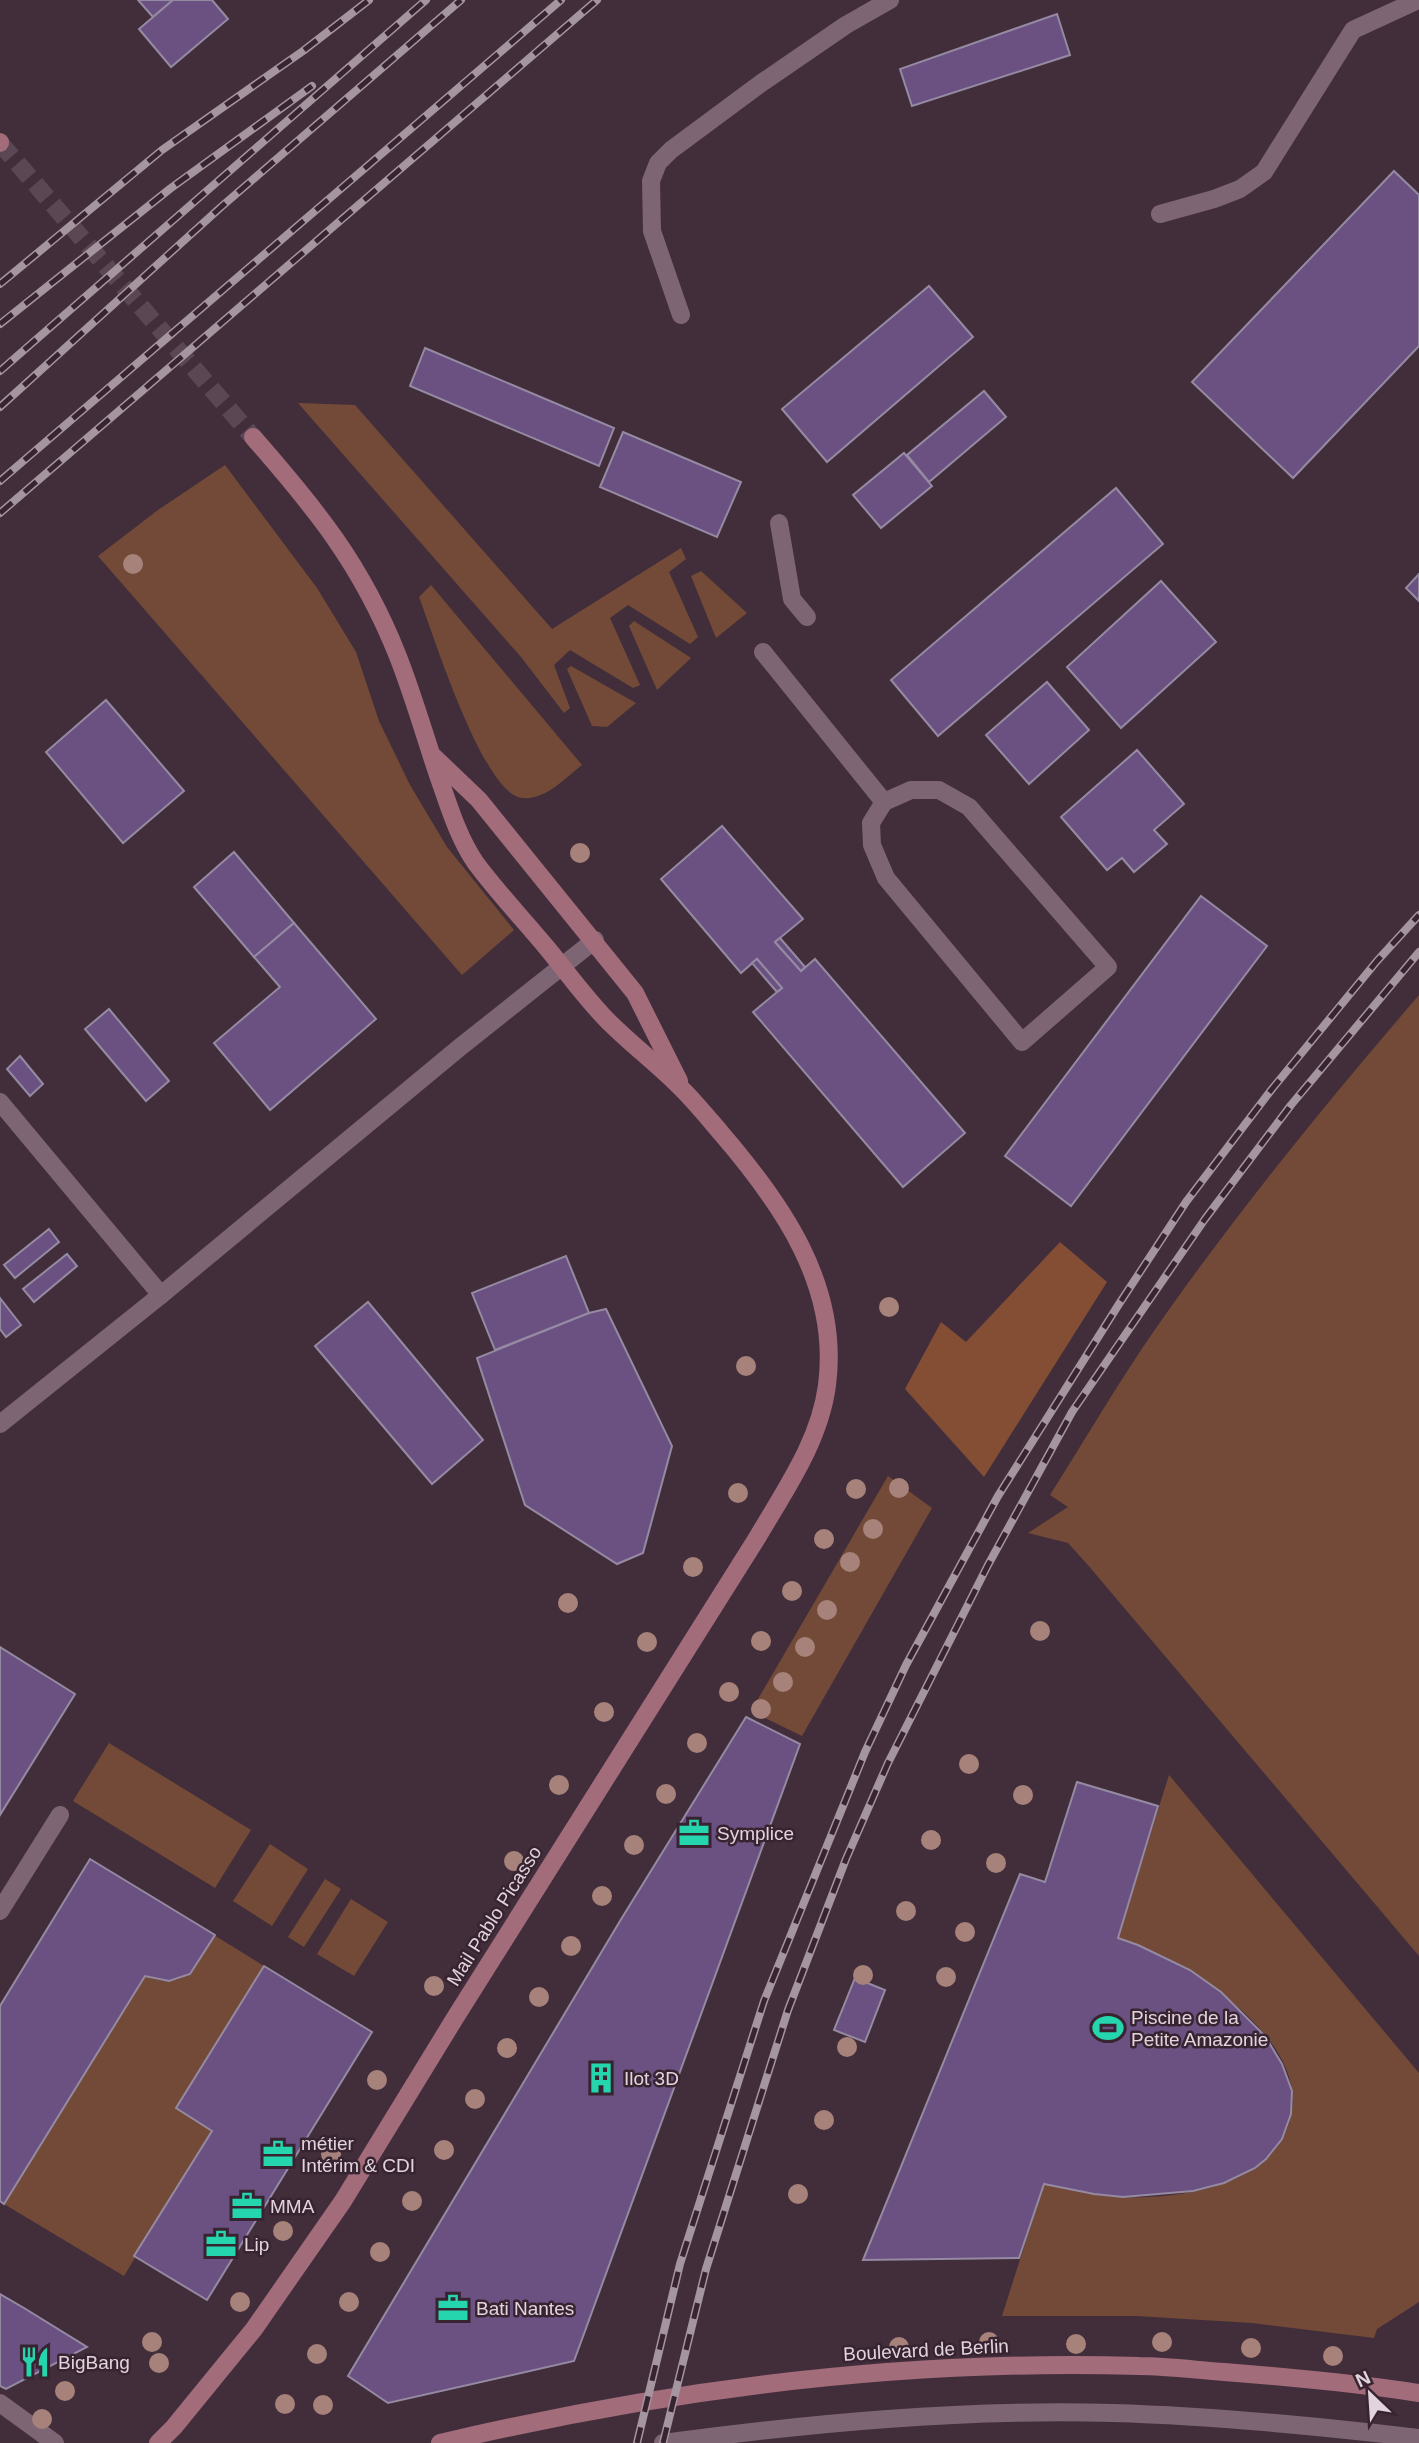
<svg xmlns="http://www.w3.org/2000/svg" width="1419" height="2443" viewBox="0 0 1419 2443" font-family="Helvetica,sans-serif">
  <style>
    .green { fill: #724a37 }
    .forest { fill: #834e33 }
    .building { fill: #6a5182; stroke: #958aa2; stroke-width: 2 }
    .lines { fill: none; stroke-linecap: round; stroke-linejoin: round }
    .secondary-tunnel { stroke: #5a4753; stroke-width: 18; stroke-dasharray: 18 9; stroke-linecap: butt }
    .lane { stroke: #7d6574; stroke-width: 18 }
    .street { stroke: #7d6574; stroke-width: 18 }
    .secondary { stroke: #a26c7b; stroke-width: 18 }
    .rail-casing { stroke: #a5959f; stroke-width: 8 }
    .rail { stroke: #382431; stroke-width: 5; stroke-dasharray: 16; stroke-linecap: butt }
    .tree { fill: #a7827a }
    .labels { text-anchor: middle; dominant-baseline: central; stroke-width: 5; stroke-linejoin: round; paint-order: stroke }
    .poi-label { font-size: 19px; fill: #e1d4dc; stroke: #382431; text-anchor: start }
    .street-label { font-size: 19px; fill: #e1d4dc; stroke: #382431 }
  </style>
  <rect width="100%" height="100%" fill="#422e3b"/>
  <!-- green -->
  <g class="green">
    <polygon points="298,403 355,405 552,629 681,548 686,559 669,572 698,637 690,644 628,605 610,618 640,685 633,688 570,650 554,665 570,708 564,713 521,657"/>
    <polygon points="225,465 317,588 356,652 379,721 410,785 447,847 514,930 462,975 98,556 158,510"/>
    <polygon points="701,571 747,613 716,638 691,576"/>
    <path d="M431 585 582 765C564 779 546 800 522 798 483 794 433 633 419 597Z"/>
    <polygon points="634,621 691,658 657,690 629,626"/>
    <polygon points="571,666 636,703 607,727 592,726 567,669"/>
    <path d="M1419 995V1956L1087 1564 1068 1543 1028 1533 1068 1507 1050 1495C1081 1446 1111 1395 1143 1347 1227 1224 1322 1108 1419 995Z"/>
    <polygon points="888,1476 932,1508 802,1736 751,1711"/>
    <polygon points="109,1743 251,1830 215,1888 73,1801"/>
    <path d="M1169 1775 1419 2073V2302L1377 2329 1374 2338 1252 2323 1136 2316H1002L1044 2184C1070 2190 1096 2196 1122 2197 1182 2199 1275 2186 1291 2116 1309 2035 1181 1959 1118 1938Z"/>
    <polygon points="270,1844 308,1869 272,1926 233,1901"/>
    <polygon points="325,1879 341,1889 304,1947 288,1937"/>
    <polygon points="351,1899 388,1922 354,1976 317,1954"/>
    <path d="M214 1935 264 1966 176 2108 212 2131 124 2276 4 2204 145 1976C187 1992 196 1966 214 1935Z"/>
  </g>
  <!-- forest -->
  <polygon class="forest" points="1060,1242 1107,1282 984,1477 905,1389 941,1322 966,1342"/>
  <!-- building -->
  <g class="building">
    <polygon points="138,0 173,0 153,17"/>
    <polygon points="173,0 212,0 228,19 171,67 139,29"/>
    <polygon points="1057,14 1070,55 912,106 900,69"/>
    <polygon points="1394,171 1419,195 1419,346 1293,478 1192,382"/>
    <polygon points="929,286 973,337 827,462 782,409"/>
    <polygon points="425,348 614,428 599,466 410,386"/>
    <polygon points="984,391 1006,417 929,482 907,455"/>
    <polygon points="623,432 741,482 717,537 600,487"/>
    <polygon points="904,453 932,486 881,528 853,495"/>
    <polygon points="1116,488 1163,544 938,736 891,680"/>
    <polygon points="1419,574 1419,601 1406,588"/>
    <polygon points="1161,581 1216,642 1121,728 1067,667"/>
    <polygon points="1047,682 1089,730 1029,784 986,735"/>
    <polygon points="106,700 184,791 123,843 46,752"/>
    <polygon points="1137,750 1184,804 1154,830 1167,844 1134,872 1122,858 1107,870 1061,817"/>
    <polygon points="722,826 803,919 775,942 801,971 815,959 965,1133 903,1187 753,1012 782,988 757,959 741,973 661,879"/>
    <polygon points="234,852 294,923 254,957 194,887"/>
    <polygon points="1201,896 1267,946 1071,1206 1005,1156"/>
    <polygon points="294,923 376,1019 270,1110 214,1043 280,987 254,957"/>
    <polygon points="780,938 805,967 801,971 775,942"/>
    <polygon points="757,959 782,988 777,992 752,963"/>
    <polygon points="109,1009 169,1081 146,1101 85,1029"/>
    <polygon points="20,1056 43,1084 30,1096 7,1069"/>
    <polygon points="49,1229 59,1242 15,1278 4,1265"/>
    <polygon points="67,1254 77,1266 34,1302 23,1289"/>
    <polygon points="566,1256 589,1313 495,1350 472,1293"/>
    <polygon points="0,1298 21,1325 6,1337 0,1329"/>
    <polygon points="368,1302 483,1440 432,1484 315,1346"/>
    <polygon points="606,1309 672,1446 643,1553 617,1564 525,1505 477,1358 589,1313"/>
    <polygon points="0,1647 75,1694 0,1815"/>
    <polygon points="746,1717 800,1744 574,2361 388,2403 348,2376 620,1921"/>
    <polygon points="1077,1782 1158,1806 1118,1938 1138,1945 1190,1970 1221,1992 1265,2036 1282,2064 1292,2091 1291,2114 1282,2139 1266,2159 1255,2168 1224,2183 1193,2191 1123,2197 1094,2194 1044,2184 1019,2258 863,2260 1020,1874 1045,1882"/>
    <polygon points="90,1859 215,1935 190,1974 169,1981 145,1976 4,2204 0,2201 0,2006"/>
    <polygon points="264,1966 372,2032 207,2300 134,2256 212,2131 176,2108"/>
    <polygon points="855,1978 885,1990 865,2042 834,2030"/>
    <polygon points="0,2294 24,2308 87,2347 6,2389 0,2386"/>
  </g>
  <g class="lines">
    <!-- secondary-tunnel -->
    <polyline class="secondary-tunnel" points="0,143 253,437"/>
    <!-- lane -->
    <g class="lane">
      <polyline points="1160,214 1214,199 1240,189 1264,172 1353,30 1418,0"/>
      <polyline points="681,315 652,231 651,181 658,163 671,150 760,84 846,25 890,0"/>
      <polyline points="779,523 792,599 807,617"/>
      <polyline points="763,652 884,802 911,790 939,790 969,807 1108,967 1022,1042 886,878 872,845 871,823 884,802"/>
      <polyline points="0,1102 161,1295"/>
      <polyline points="0,1424 161,1295 459,1048 595,940"/>
      <path d="M663 2443C812 2423 962 2409 1113 2413 1215 2416 1317 2426 1419 2438"/>
    </g>
    <!-- street -->
    <g class="street">
      <polyline points="0,1911 60,1815"/>
      <polyline points="0,2403 55,2443"/>
    </g>
    <!-- secondary -->
    <g class="secondary">
      <polyline points="0,142 0,143"/>
      <polyline points="434,757 479,800 635,993 679,1081"/>
      <path d="M158 2443 174 2427 254 2329 343 2201 455 2018 757 1538C785 1490 820 1441 827 1385 840 1286 782 1204 721 1133 709 1119 696 1103 682 1089 658 1064 629 1043 605 1018 584 996 566 971 547 948 523 919 497 892 475 862 458 837 449 806 439 778 425 737 413 694 397 654 361 564 316 509 253 437"/>
      <path d="M440 2443C669 2389 904 2359 1139 2366 1167 2366 1196 2370 1224 2372 1289 2377 1354 2383 1419 2393"/>
    </g>
    <!-- rail casing -->
    <g class="rail-casing">
      <g id="rail">
        <polyline points="0,284 162,150 303,51 369,0"/>
        <polyline points="0,324 171,188 312,86"/>
        <polyline points="0,371 426,0"/>
        <polyline points="0,407 221,207 461,0"/>
        <polyline points="0,481 561,0"/>
        <polyline points="0,513 597,0"/>
        <polyline points="637,2443 680,2264 764,2001 865,1752 906,1665 998,1496 1119,1304 1186,1202 1272,1089 1377,961 1419,915"/>
        <polyline points="663,2443 706,2269 788,2010 846,1859 888,1763 988,1565 1072,1412 1205,1219 1291,1105 1419,952"/>
      </g>
    </g>
    <!-- rail -->
    <use href="#rail" class="rail"/>
  </g>
  <!-- trees -->
  <g class="tree">
    <circle cx="133" cy="564" r="10"/>
    <circle cx="580" cy="853" r="10"/>
    <circle cx="889" cy="1307" r="10"/>
    <circle cx="746" cy="1366" r="10"/>
    <circle cx="899" cy="1488" r="10"/>
    <circle cx="856" cy="1489" r="10"/>
    <circle cx="738" cy="1493" r="10"/>
    <circle cx="873" cy="1529" r="10"/>
    <circle cx="824" cy="1539" r="10"/>
    <circle cx="850" cy="1562" r="10"/>
    <circle cx="693" cy="1567" r="10"/>
    <circle cx="792" cy="1591" r="10"/>
    <circle cx="568" cy="1603" r="10"/>
    <circle cx="827" cy="1610" r="10"/>
    <circle cx="1040" cy="1631" r="10"/>
    <circle cx="761" cy="1641" r="10"/>
    <circle cx="647" cy="1642" r="10"/>
    <circle cx="805" cy="1647" r="10"/>
    <circle cx="783" cy="1682" r="10"/>
    <circle cx="729" cy="1692" r="10"/>
    <circle cx="761" cy="1709" r="10"/>
    <circle cx="604" cy="1712" r="10"/>
    <circle cx="697" cy="1743" r="10"/>
    <circle cx="969" cy="1764" r="10"/>
    <circle cx="559" cy="1785" r="10"/>
    <circle cx="666" cy="1794" r="10"/>
    <circle cx="1023" cy="1795" r="10"/>
    <circle cx="931" cy="1840" r="10"/>
    <circle cx="634" cy="1845" r="10"/>
    <circle cx="514" cy="1861" r="10"/>
    <circle cx="996" cy="1863" r="10"/>
    <circle cx="602" cy="1896" r="10"/>
    <circle cx="906" cy="1911" r="10"/>
    <circle cx="965" cy="1932" r="10"/>
    <circle cx="571" cy="1946" r="10"/>
    <circle cx="863" cy="1975" r="10"/>
    <circle cx="946" cy="1977" r="10"/>
    <circle cx="434" cy="1986" r="10"/>
    <circle cx="539" cy="1997" r="10"/>
    <circle cx="847" cy="2047" r="10"/>
    <circle cx="507" cy="2048" r="10"/>
    <circle cx="377" cy="2080" r="10"/>
    <circle cx="475" cy="2099" r="10"/>
    <circle cx="824" cy="2120" r="10"/>
    <circle cx="444" cy="2150" r="10"/>
    <circle cx="331" cy="2154" r="10"/>
    <circle cx="798" cy="2194" r="10"/>
    <circle cx="412" cy="2201" r="10"/>
    <circle cx="283" cy="2231" r="10"/>
    <circle cx="380" cy="2252" r="10"/>
    <circle cx="240" cy="2302" r="10"/>
    <circle cx="349" cy="2302" r="10"/>
    <circle cx="152" cy="2342" r="10"/>
    <circle cx="989" cy="2342" r="10"/>
    <circle cx="1162" cy="2342" r="10"/>
    <circle cx="1076" cy="2344" r="10"/>
    <circle cx="899" cy="2347" r="10"/>
    <circle cx="1251" cy="2348" r="10"/>
    <circle cx="317" cy="2354" r="10"/>
    <circle cx="1333" cy="2356" r="10"/>
    <circle cx="159" cy="2363" r="10"/>
    <circle cx="65" cy="2391" r="10"/>
    <circle cx="285" cy="2404" r="10"/>
    <circle cx="323" cy="2405" r="10"/>
    <circle cx="42" cy="2419" r="10"/>
  </g>
  <!-- icons -->
  <defs>
    <g id="office-bare" transform="scale(2.415)"><path d="M-6-3h4V-5.5h4V-3h4V5H-6ZM-1-4.5V-3h2v-1.5ZM-6 0V1H6V0Z" fill="#25d5ae" stroke="#382431" stroke-width="2.5" paint-order="stroke"/></g>
    <g id="stadium-bare" transform="scale(2.415)"><path d="M0-5a6.5 5 0 1 0 0 10a6.5 5 0 1 0 0-10ZM-3.5-1.8h7v3.6h-7Z" fill="#25d5ae" stroke="#382431" stroke-width="2.5" paint-order="stroke"/></g>
    <g id="building-bare" transform="scale(2.415)"><path d="M-4-6H4V6H1V3H-1V6H-4ZM-2.5-4.3h1.7v1.8h-1.7ZM.8-4.3h1.7v1.8H.8ZM-2.5-1h1.7V.8h-1.7ZM.8-1h1.7V.8H.8Z" fill="#25d5ae" stroke="#382431" stroke-width="2.5" paint-order="stroke"/></g>
    <g id="restaurant-bare" transform="scale(2.415)"><path d="M-5-6h1v4h1v-4h1v4h1v-4h1v5L-1.5 .5V6h-2V.5L-5-1ZM5-6V6H3V1.5H1.5Q1.5-4 5-6Z" fill="#25d5ae" stroke="#382431" stroke-width="2.5" paint-order="stroke"/></g>
  </defs>
  <g fill-rule="evenodd">
    <use href="#office-bare" x="694" y="1833"/>
    <use href="#stadium-bare" x="1108" y="2028"/>
    <use href="#building-bare" x="601" y="2078"/>
    <use href="#office-bare" x="278" y="2154"/>
    <use href="#office-bare" x="247" y="2206"/>
    <use href="#office-bare" x="221" y="2244"/>
    <use href="#office-bare" x="453" y="2308"/>
    <use href="#restaurant-bare" x="35" y="2362"/>
  </g>
  <g class="labels">
    <!-- poi labels -->
    <g class="poi-label">
      <text x="717" y="1833">Symplice</text>
      <text x="1131" y="2017">Piscine de la<tspan x="1131" dy="22">Petite Amazonie</tspan></text>
      <text x="624" y="2078">Ilot 3D</text>
      <text x="301" y="2143">métier<tspan x="301" dy="22">Intérim &amp; CDI</tspan></text>
      <text x="270" y="2206">MMA</text>
      <text x="244" y="2244">Lip</text>
      <text x="476" y="2308">Bati Nantes</text>
      <text x="58" y="2362">BigBang</text>
    </g>
    <!-- street labels -->
    <g class="street-label">
      <text transform="translate(494 1916) rotate(-58)">Mail Pablo Picasso</text>
      <text transform="translate(926 2350) rotate(-3)">Boulevard de Berlin</text>
    </g>
  </g>
  <!-- north arrow -->
  <g transform="translate(1370 2394) rotate(335)" stroke="#382431" stroke-width="5" paint-order="stroke">
  <path d="M0-5L12 26L0 18L-12 26Z" fill="#e1d4dc"/>
  <text y="-10" font-size="19" font-weight="bold" text-anchor="middle" fill="#e1d4dc">N</text>
  </g>
</svg>
